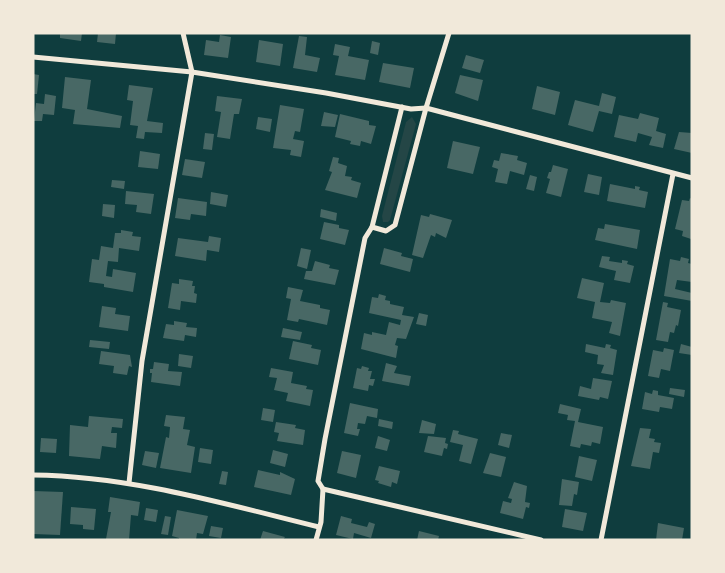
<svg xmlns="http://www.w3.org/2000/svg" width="725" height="573" viewBox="0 0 725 573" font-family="Signika,sans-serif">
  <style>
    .green { fill: #244646 }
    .building { fill: #486865 }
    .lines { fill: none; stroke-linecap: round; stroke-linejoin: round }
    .minor { stroke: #f1e9da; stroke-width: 5 }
  </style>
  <rect width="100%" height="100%" fill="#0f3d3e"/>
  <!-- green -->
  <polygon class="green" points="412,117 416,124 390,220 388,222 383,222 382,216 406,122"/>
  <!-- building -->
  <g class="building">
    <polygon points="60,33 82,33 81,41 60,38"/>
    <polygon points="98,33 116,33 115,44 97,42"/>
    <polygon points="220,35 231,37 228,58 204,55 206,40 219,42"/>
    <polygon points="299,36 307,37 305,55 320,58 317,72 293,68"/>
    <polygon points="259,40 283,44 280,66 256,62"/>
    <polygon points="372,41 380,43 378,55 370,53"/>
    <polygon points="335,44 350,47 348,56 369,60 365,80 335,75 339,56 333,55"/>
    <polygon points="466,55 484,60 480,73 462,68"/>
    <polygon points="383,63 414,68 410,88 379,82"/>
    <polygon points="33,74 39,75 37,94 33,94"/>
    <polygon points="460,75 483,80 478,101 455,93"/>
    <polygon points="65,77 91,80 87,109 122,116 120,128 73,124 75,110 62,108"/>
    <polygon points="129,85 153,88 147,121 163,123 162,133 145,132 144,139 136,138 138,126 130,125 133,101 127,100"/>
    <polygon points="537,86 560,92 555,115 532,109"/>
    <polygon points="602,93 616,97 612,114 599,111 593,132 568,125 575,100 599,106"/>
    <polygon points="45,94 56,96 54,115 43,114 42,121 34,121 36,103 44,104"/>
    <polygon points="217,96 242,99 239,114 234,114 230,139 217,137 221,112 215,111"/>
    <polygon points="280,105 304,109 300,132 295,131 293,139 304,141 301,157 290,155 291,150 273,148"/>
    <polygon points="324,112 338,115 335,127 321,126"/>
    <polygon points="640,113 659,118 656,131 666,134 663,148 649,145 652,137 638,133 636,142 614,137 619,115 638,119"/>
    <polygon points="340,114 369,121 369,125 376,126 371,144 361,141 360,146 350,144 351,141 335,137"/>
    <polygon points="258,117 272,119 270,132 256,129"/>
    <polygon points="679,132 692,133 692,153 674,149"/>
    <polygon points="205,133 214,134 212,150 203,149"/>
    <polygon points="453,141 480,147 473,174 447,168"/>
    <polygon points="140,151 160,154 158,169 138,167"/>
    <polygon points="501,153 518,156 517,160 527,163 524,175 510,171 507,184 495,182 498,169 492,167 494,160 499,161"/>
    <polygon points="333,157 339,158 338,163 347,166 345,176 352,177 351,180 361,183 357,198 325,190 332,172 329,171"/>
    <polygon points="185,159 205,162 202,178 182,175"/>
    <polygon points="553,165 568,169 561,197 546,193 550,179 547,178 549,172 551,172"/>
    <polygon points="588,174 602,177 599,195 584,192"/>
    <polygon points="530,175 537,177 534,191 526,189"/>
    <polygon points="112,180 125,181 124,189 111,187"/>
    <polygon points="610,184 635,189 635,186 640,187 639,190 648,192 645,208 607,201"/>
    <polygon points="126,191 154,194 151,214 136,212 137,205 125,204"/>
    <polygon points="211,192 228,195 226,207 210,204"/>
    <polygon points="178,198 207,202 206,216 191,214 190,220 175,218"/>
    <polygon points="690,198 692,199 691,239 682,236 683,231 675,229 682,200 689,201"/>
    <polygon points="103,204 115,205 114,218 102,216"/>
    <polygon points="321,209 337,213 336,221 320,217"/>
    <polygon points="430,214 452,220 446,238 436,233 435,237 431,235 423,258 412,255 421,215 429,217"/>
    <polygon points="324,222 339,225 339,228 349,230 345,245 320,239"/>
    <polygon points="605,224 640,230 637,249 595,240 598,228 604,229"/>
    <polygon points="121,230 133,232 132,236 141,237 139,251 119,248 118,262 108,261 106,276 112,277 113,269 136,273 133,292 104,287 104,284 89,282 92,259 99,260 101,246 113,248 115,233 121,233"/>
    <polygon points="209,236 221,238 219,252 207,250 206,261 175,256 178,238 208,242"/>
    <polygon points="301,248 311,250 307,269 297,266"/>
    <polygon points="384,248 402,253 401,256 413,259 410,272 380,264"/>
    <polygon points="602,256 610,257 609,261 622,263 622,260 628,261 627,264 634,266 630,283 614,280 616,271 599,267"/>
    <polygon points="681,257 689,259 688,263 692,264 692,282 677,280 675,289 692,293 692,301 664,296 670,259 680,261"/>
    <polygon points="315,261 330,265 329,268 339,270 335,285 304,279 306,271 312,271"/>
    <polygon points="582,278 604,283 600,302 610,303 611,300 626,303 620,336 609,333 612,322 592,318 595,302 577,298"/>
    <polygon points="179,279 193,281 192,286 195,286 194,293 197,294 196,303 181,301 180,310 168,308 172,283 179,284"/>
    <polygon points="288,287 303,290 300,301 320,305 320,308 330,310 327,325 299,319 298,322 287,320 291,299 286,298"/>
    <polygon points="379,294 386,296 385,300 390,301 390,304 404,307 402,315 414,317 406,339 397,338 395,345 398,346 396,358 361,349 364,333 372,335 372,332 386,335 389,322 400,325 401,320 369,313 372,297 378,298"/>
    <polygon points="663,302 668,303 667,307 681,310 678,326 676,325 674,333 670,332 668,342 656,340"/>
    <polygon points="102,306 116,308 115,314 130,316 128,331 99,327"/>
    <polygon points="419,313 428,315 426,326 416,324"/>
    <polygon points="174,321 187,323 186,327 197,328 196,337 185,335 184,341 163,338 166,324 174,325"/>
    <polygon points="283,328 302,332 300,340 281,337"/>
    <polygon points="90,340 110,342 109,349 89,347"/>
    <polygon points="293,341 312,345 311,348 321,350 318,365 289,359"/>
    <polygon points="586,344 605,348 606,344 611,345 610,348 617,350 613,375 601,373 604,365 597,364 598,355 585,352"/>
    <polygon points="681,344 692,347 692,355 679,353"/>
    <polygon points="664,348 674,350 670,371 661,369 659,378 648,376 653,350 663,352"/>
    <polygon points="101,351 130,355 132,367 129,366 127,375 113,373 114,366 99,364"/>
    <polygon points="179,354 193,356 191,368 178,366"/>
    <polygon points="154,362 169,364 168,371 182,372 180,386 151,382 152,373 150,373 150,369 153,369"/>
    <polygon points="386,363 397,366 394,373 411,376 409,386 382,381"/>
    <polygon points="362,366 369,368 368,371 372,371 370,379 375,379 373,386 369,385 368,391 353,388 357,368 361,369"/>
    <polygon points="271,368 293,372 291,383 307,386 306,389 313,390 310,406 286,401 288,393 274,390 277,378 269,377"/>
    <polygon points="593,378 612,381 608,399 600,397 599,400 578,396 580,386 591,389"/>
    <polygon points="670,388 685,390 684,397 669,394"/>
    <polygon points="653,390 658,391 658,395 674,398 672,409 660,407 659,412 642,409 645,392 652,394"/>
    <polygon points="350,403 378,409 377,418 367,416 365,424 358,423 357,429 360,429 358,436 344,433"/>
    <polygon points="560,404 581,409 578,422 603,427 600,444 592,442 591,446 581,444 580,448 570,446 575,421 567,420 568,415 558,413"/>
    <polygon points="263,408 275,410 273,422 261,420"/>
    <polygon points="166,415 185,417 183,429 190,430 187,445 195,447 191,473 160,468 166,437 169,438 170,427 164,426"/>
    <polygon points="89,416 123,419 122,428 112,427 111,433 117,433 116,448 102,446 100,459 69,456 70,425 88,427"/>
    <polygon points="379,419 393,422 392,429 378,426"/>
    <polygon points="422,420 436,424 434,434 419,433"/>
    <polygon points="276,422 296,425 295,428 305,430 303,445 277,441 279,433 274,432"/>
    <polygon points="640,428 651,429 649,438 655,439 654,442 661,443 659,453 653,452 650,469 631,466"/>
    <polygon points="453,430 459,431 458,434 478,439 471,464 459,461 463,445 450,442"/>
    <polygon points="501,433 512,435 509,448 498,445"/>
    <polygon points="378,436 390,440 387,451 375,448"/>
    <polygon points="428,436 446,438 445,443 448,444 447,449 444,448 442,456 424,452"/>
    <polygon points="41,438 57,439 56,453 40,452"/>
    <polygon points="200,448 213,450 211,464 198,462"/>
    <polygon points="273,450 288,454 285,467 270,463"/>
    <polygon points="145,451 159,453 156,468 142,465"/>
    <polygon points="342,451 361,455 356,478 337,473"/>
    <polygon points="490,453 506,457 501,477 483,473"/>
    <polygon points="579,456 597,460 592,481 575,477"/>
    <polygon points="379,466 400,471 397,484 392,482 391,487 378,483 379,481 375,480"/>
    <polygon points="258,470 280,475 280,472 295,479 291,495 254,487"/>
    <polygon points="222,471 228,472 226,485 219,484"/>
    <polygon points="562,479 579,482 577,495 574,494 572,506 559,505"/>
    <polygon points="514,482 527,486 525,502 530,503 529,508 526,507 523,519 500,513 503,501 511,503 512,499 508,498"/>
    <polygon points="33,491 63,492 60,535 33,534"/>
    <polygon points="110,497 140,502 138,516 131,515 129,540 106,539 111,512 108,512"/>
    <polygon points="71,507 96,509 94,530 83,529 83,525 70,524"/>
    <polygon points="146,508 158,510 156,522 144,520"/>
    <polygon points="565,509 587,513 583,531 562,527"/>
    <polygon points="177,510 208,516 203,534 197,533 196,540 179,540 179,538 172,536"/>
    <polygon points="165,516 171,517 168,535 161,534"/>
    <polygon points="341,516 352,519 351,523 367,527 369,522 375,524 371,538 354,533 353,539 336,535"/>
    <polygon points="658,523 684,528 682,540 656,540"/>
    <polygon points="211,526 223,528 221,538 209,536"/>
    <polygon points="263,531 285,537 283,540 260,540"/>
    <polygon points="419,531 439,536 438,540 417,540"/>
  </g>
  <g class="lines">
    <!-- minor -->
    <g class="minor">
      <polyline points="33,57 192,72 326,93 411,109 426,108 692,178"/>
      <polyline points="372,227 386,231 395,225 426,108 449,33"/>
      <path d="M33 475C130 476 225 504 319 527"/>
      <polyline points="129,483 142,361 192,72 183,33"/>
      <polyline points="323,489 541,540"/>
      <polyline points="316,540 321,522 323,489 318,481 325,439 365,238 372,227 402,107"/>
      <polyline points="601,540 673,174"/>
    </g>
  </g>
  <!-- border -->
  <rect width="725" height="573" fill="none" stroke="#f1e9da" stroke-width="69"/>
</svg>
